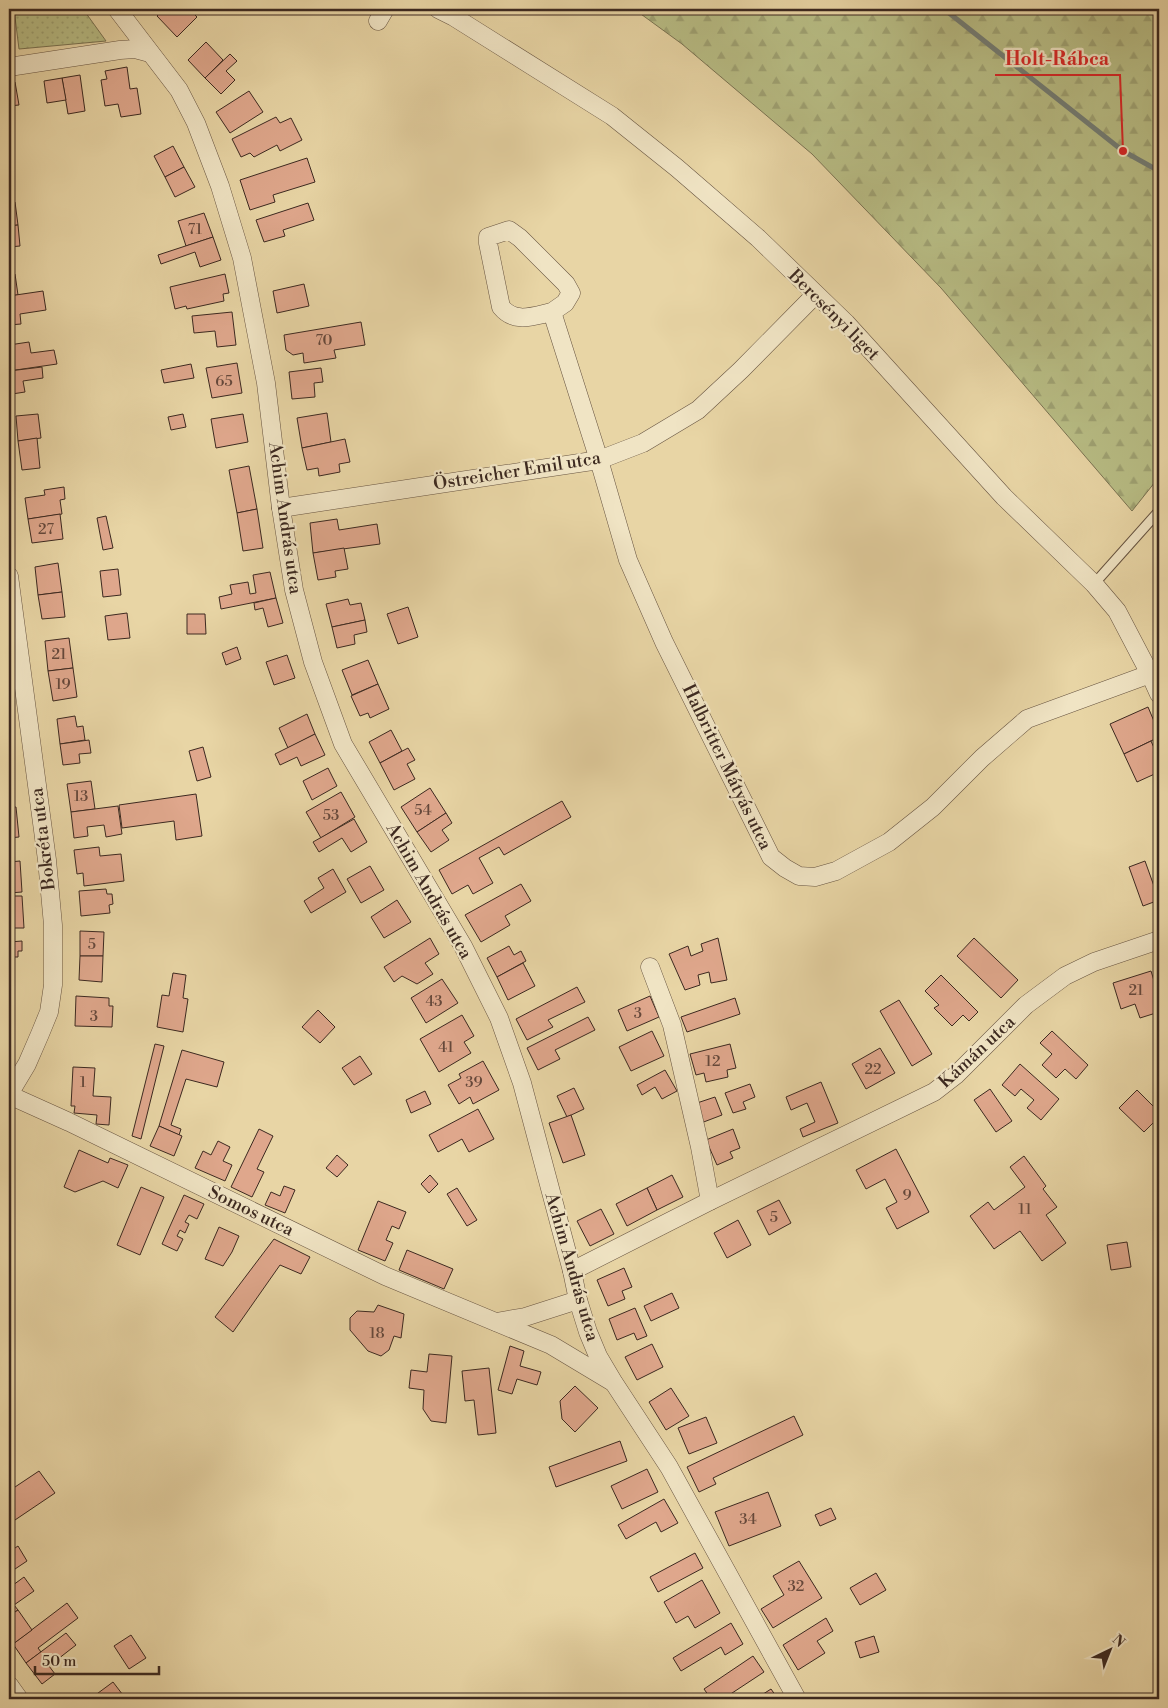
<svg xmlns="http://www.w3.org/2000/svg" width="1168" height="1708" viewBox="0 0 1168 1708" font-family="'Libre Bodoni',serif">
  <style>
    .grass { fill: url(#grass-dots); stroke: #7a7352 }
    .forest { fill: url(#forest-firs); stroke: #7a7352 }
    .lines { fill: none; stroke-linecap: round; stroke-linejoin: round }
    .stream { stroke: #747e76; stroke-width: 5 }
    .building { fill: #dfa78c; stroke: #3c2920 }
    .service-casing { stroke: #675441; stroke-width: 11 }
    .minor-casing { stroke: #675441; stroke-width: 19 }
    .service { stroke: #f0e4c4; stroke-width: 9 }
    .minor { stroke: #f0e4c4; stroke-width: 18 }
    .labels { text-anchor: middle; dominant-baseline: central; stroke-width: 4.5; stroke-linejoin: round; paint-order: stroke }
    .number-label { font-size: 15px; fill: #65483b }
    .street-label { font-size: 18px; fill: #3c2920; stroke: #f0e4c4 }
    .leader { fill: none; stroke: #d62828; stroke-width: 2 }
    .callout-dot { fill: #d62828; stroke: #f0e4c4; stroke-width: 2 }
    .callout-label { font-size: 19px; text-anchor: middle; font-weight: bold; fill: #d62828; stroke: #f0e4c4; stroke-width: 4.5; stroke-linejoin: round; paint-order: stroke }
  </style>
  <defs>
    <pattern id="grass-dots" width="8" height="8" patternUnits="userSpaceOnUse" patternTransform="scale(1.25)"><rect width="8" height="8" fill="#b8bd85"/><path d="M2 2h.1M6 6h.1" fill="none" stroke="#9fa273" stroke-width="1.8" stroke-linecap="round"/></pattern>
    <pattern id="forest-firs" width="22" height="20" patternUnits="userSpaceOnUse" patternTransform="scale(1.25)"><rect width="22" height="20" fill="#b8bd85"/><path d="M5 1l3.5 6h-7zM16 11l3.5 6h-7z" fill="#9fa273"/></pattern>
  </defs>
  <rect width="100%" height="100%" fill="#e8d5a5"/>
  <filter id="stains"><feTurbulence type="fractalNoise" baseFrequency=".004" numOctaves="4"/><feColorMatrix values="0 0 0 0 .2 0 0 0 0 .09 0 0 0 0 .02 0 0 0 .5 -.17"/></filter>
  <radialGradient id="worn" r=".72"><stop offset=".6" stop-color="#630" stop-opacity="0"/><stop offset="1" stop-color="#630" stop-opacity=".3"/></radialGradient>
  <!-- grass -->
  <polygon class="grass" points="14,9 83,9 106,41 19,49"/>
  <!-- forest -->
  <polygon class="forest" points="634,9 1159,9 1159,477 1132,511 941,288 812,154 682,44"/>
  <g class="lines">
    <!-- stream -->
    <polyline class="stream" points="944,9 1123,151 1159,171"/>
  </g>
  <!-- building -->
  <g class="building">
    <polygon points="164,9 189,9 197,17 177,37 157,16"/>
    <polygon points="206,42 223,60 205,78 188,60"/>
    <polygon points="230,54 237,61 226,71 235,80 221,94 205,78"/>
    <polygon points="127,67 130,89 137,88 141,114 121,117 118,104 105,106 101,80 107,79 105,71"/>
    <polygon points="80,75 85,111 68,114 62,78"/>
    <polygon points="62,78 66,100 47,103 44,81"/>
    <polygon points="15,82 19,105 9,106 9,83"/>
    <polygon points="249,91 263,112 230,133 216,112"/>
    <polygon points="276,117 280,123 291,118 302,140 280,151 277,145 254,157 250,153 241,157 232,139"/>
    <polygon points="173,146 184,167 165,177 154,156"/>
    <polygon points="307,158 315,182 273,195 275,202 250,210 240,180"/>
    <polygon points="184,167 195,187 175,197 165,177"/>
    <polygon points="9,202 15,202 18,225 9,226"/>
    <polygon points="308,203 314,220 283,230 285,236 264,242 256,220"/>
    <polygon points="204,213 213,237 186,246 178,221"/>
    <polygon points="18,225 20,246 9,247 9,226"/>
    <polygon points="213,237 221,260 200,267 195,252 161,264 158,255"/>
    <polygon points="15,274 18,295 9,296 9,275"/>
    <polygon points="225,274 229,293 223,294 224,301 187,309 186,306 175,309 170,287"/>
    <polygon points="304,284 309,306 277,313 273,291"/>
    <polygon points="43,291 46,310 20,314 21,324 9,325 9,296"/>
    <polygon points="232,312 236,345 217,347 215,331 194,333 192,316"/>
    <polygon points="361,322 365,345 334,350 336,358 304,363 303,353 293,355 286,350 284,335"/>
    <polygon points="29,342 31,353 54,350 57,364 9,371 9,345"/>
    <polygon points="237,363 242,393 212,398 206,368"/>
    <polygon points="191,364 194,378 164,383 161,370"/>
    <polygon points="42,367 43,378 23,381 25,392 12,394 9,371"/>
    <polygon points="321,368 323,382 314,383 315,397 292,399 289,372"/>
    <polygon points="327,413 331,442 302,448 297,418"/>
    <polygon points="38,414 41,438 18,441 16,416"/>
    <polygon points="183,414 186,427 171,430 168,417"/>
    <polygon points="243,414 248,442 216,448 211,419"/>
    <polygon points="37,438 40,468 22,470 18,441"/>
    <polygon points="345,439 350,462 339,464 340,472 319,476 318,468 307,470 302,448"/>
    <polygon points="249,466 257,509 237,513 229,470"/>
    <polygon points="64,487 65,499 60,500 62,514 28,519 25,498 45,495 44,490"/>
    <polygon points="257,509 263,548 243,551 237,513"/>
    <polygon points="60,514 63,539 32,543 28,519"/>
    <polygon points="106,516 113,548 103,550 97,518"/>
    <polygon points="337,519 339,530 377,524 380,544 313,553 310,523"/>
    <polygon points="344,548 348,569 335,571 336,577 318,580 313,553"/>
    <polygon points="58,563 62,592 38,595 35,567"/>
    <polygon points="118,569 121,595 103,597 100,571"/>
    <polygon points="270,572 276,598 221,609 219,597 232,594 230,585 248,582 250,594 256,593 253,575"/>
    <polygon points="62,592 65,617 42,619 38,595"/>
    <polygon points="276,598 283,623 268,627 263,608 255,610 254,603"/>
    <polygon points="348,599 350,605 361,603 365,620 332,627 326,604"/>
    <polygon points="408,607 418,637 398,644 387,614"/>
    <polygon points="127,613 130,638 108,640 105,616"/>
    <polygon points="187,614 205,614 206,634 187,634"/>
    <polygon points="365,620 367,632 354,635 355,644 337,648 332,627"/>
    <polygon points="69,638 73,668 48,671 45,641"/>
    <polygon points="237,647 241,659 226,665 222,653"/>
    <polygon points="287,655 295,678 274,685 266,662"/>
    <polygon points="368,660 378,684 352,695 342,670"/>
    <polygon points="73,668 77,697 53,701 48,671"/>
    <polygon points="378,684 389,709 370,718 368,713 360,716 351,696"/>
    <polygon points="1148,707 1159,733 1159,737 1124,754 1110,724"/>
    <polygon points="307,714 315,734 288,748 279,728"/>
    <polygon points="75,716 77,727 83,726 85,740 60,744 57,719"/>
    <polygon points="391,730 402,751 380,763 369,742"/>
    <polygon points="315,734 325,755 301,766 297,757 280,765 275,754"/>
    <polygon points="89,740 91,753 79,754 80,763 63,765 60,744"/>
    <polygon points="1151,741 1159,759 1159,772 1137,782 1124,754"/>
    <polygon points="203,747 211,777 197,781 189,751"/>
    <polygon points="408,748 415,760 407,764 415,779 394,790 380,763"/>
    <polygon points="9,759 12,759 14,783 9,784"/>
    <polygon points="328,768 337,786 312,800 303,781"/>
    <polygon points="91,781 95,809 71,812 67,784"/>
    <polygon points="430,788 446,813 417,832 401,807"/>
    <polygon points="341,792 355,817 321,838 306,812"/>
    <polygon points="196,794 202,836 176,840 174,821 122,828 119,805"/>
    <polygon points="562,801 571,817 504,855 499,847 479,858 493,883 473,894 468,885 452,894 439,870"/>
    <polygon points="118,806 122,834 106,837 104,825 87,827 88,836 74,838 71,812"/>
    <polygon points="9,807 16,807 19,837 9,838"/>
    <polygon points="446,813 452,823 442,830 449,840 431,852 417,832"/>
    <polygon points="354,819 367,842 351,852 342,838 319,852 313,842"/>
    <polygon points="99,847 100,856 121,854 124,881 84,886 83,873 77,874 74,850"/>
    <polygon points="20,861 22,892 9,893 9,862"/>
    <polygon points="1145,861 1159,900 1143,906 1129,867"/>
    <polygon points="370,866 384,890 361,903 347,879"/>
    <polygon points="333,869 346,892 311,913 304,901 324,888 318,878"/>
    <polygon points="521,884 531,901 505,916 510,925 481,942 465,915"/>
    <polygon points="106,889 107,894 112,894 113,904 109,905 110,913 81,916 79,891"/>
    <polygon points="9,896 22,896 24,928 9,928"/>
    <polygon points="397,900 411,922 384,938 371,917"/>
    <polygon points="80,931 104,932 103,956 80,956"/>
    <polygon points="430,938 439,954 425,963 433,974 417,984 402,976 394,982 384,967"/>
    <polygon points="718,938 727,980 711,983 709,972 698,975 700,985 685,990 669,954 688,946 691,956 703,951 701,944"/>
    <polygon points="974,938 1018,980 1001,998 957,956"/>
    <polygon points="22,941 22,951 18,951 18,957 9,957 9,942"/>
    <polygon points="509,946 514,955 521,951 526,961 497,977 487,958"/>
    <polygon points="80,956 103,956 102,982 79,980"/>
    <polygon points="523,963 535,986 508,1000 497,977"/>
    <polygon points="1151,971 1159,997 1159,1012 1140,1018 1135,1004 1121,1009 1113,983"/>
    <polygon points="173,973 186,975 183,998 188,999 183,1032 157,1027 162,995 169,996"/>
    <polygon points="941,975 978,1012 969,1021 963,1015 952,1026 934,1008 939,1005 925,991"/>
    <polygon points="442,979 458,1003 426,1023 411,998"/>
    <polygon points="577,987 585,1002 548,1020 553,1027 527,1040 516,1019"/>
    <polygon points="76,996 109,998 109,1006 113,1006 112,1027 75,1026"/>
    <polygon points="650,996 659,1017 627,1031 618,1010"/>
    <polygon points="735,998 740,1014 687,1032 681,1017"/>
    <polygon points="899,1000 932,1054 912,1066 880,1011"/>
    <polygon points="318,1010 335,1027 320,1043 302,1027"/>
    <polygon points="462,1015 474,1036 464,1042 471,1053 439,1072 420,1039"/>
    <polygon points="588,1017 595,1030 555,1050 560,1059 538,1070 527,1048"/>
    <polygon points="652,1031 664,1056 631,1071 619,1047"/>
    <polygon points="1052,1031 1088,1065 1076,1079 1065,1069 1056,1078 1042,1065 1052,1054 1040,1043"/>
    <polygon points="155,1044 164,1046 141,1139 132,1136"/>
    <polygon points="730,1044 736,1068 727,1070 728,1077 706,1082 704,1073 696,1075 690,1054"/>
    <polygon points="880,1048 895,1073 866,1089 852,1064"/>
    <polygon points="182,1050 224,1062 217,1087 186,1079 171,1125 181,1129 179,1135 159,1126"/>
    <polygon points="360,1056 372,1074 354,1085 342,1068"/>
    <polygon points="483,1061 499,1090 473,1104 470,1097 459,1104 448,1085 461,1078 459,1074"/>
    <polygon points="1020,1064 1059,1099 1041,1120 1027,1108 1034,1100 1021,1089 1015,1096 1002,1085"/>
    <polygon points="73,1067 95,1068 93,1096 111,1097 109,1125 96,1124 97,1115 74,1113 75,1106 71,1106"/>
    <polygon points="665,1070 677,1091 662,1099 655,1087 642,1095 637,1085"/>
    <polygon points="821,1082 838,1123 803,1137 800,1129 815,1122 807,1103 791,1110 786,1097"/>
    <polygon points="750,1084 755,1097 743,1102 746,1109 733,1113 725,1093"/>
    <polygon points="574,1088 584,1109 567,1117 557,1096"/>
    <polygon points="990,1089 1012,1121 996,1132 974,1100"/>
    <polygon points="1137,1090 1159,1112 1159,1117 1144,1132 1119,1108"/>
    <polygon points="425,1091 431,1104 411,1113 406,1100"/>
    <polygon points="715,1097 722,1115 701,1123 694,1104"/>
    <polygon points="478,1109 494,1139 469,1152 462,1139 438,1152 429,1135"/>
    <polygon points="571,1115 585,1155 563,1163 549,1123"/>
    <polygon points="159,1126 182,1136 174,1156 150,1146"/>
    <polygon points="259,1129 273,1136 257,1169 264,1172 252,1197 231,1187"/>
    <polygon points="733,1129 740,1148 730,1152 733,1158 717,1165 706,1140"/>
    <polygon points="218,1141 230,1147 223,1161 232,1165 225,1181 195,1168 203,1151 211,1155"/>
    <polygon points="896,1149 929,1212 897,1229 886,1208 897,1202 885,1179 866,1189 856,1170"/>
    <polygon points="79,1150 108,1163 110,1158 128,1165 118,1188 103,1181 75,1192 64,1187"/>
    <polygon points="337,1155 348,1165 337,1177 326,1168"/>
    <polygon points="1024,1156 1046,1186 1043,1189 1057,1207 1046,1215 1066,1243 1042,1261 1020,1231 994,1249 970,1216 988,1202 994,1210 1025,1187 1010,1167"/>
    <polygon points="430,1175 438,1184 429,1193 421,1184"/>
    <polygon points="672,1175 683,1197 657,1210 647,1188"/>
    <polygon points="284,1186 295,1190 285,1213 265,1205 271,1192 280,1196"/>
    <polygon points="141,1187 164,1197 140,1255 117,1245"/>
    <polygon points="457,1188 477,1220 467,1226 447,1194"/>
    <polygon points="647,1188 657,1210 627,1226 616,1204"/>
    <polygon points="184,1195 204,1204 197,1219 189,1215 185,1222 189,1224 185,1233 180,1230 177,1236 183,1239 177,1251 162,1244"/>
    <polygon points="779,1200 791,1223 769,1235 757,1211"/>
    <polygon points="378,1201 406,1212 399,1229 392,1226 386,1240 393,1243 385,1261 358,1250"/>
    <polygon points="601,1209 614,1234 590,1246 577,1221"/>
    <polygon points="738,1220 751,1245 727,1258 714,1233"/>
    <polygon points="219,1227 239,1236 232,1252 223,1266 205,1259"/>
    <polygon points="274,1239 310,1257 301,1274 280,1265 233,1332 215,1317"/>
    <polygon points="1127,1242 1131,1267 1111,1270 1107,1245"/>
    <polygon points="407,1250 453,1269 444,1289 399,1270"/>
    <polygon points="624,1268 632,1287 622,1291 625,1299 608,1306 597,1280"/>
    <polygon points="672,1293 679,1308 651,1321 644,1306"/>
    <polygon points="378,1305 404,1314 401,1338 394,1336 389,1350 381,1356 368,1351 350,1330 350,1318 357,1311 374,1312"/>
    <polygon points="635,1308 647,1336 637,1340 634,1333 617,1340 609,1319"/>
    <polygon points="652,1344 663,1367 637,1380 625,1357"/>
    <polygon points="510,1346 524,1351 520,1366 541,1372 537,1385 517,1379 512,1394 498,1390"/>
    <polygon points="429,1354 452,1356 446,1423 431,1421 423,1409 424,1390 409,1388 411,1370 427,1372"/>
    <polygon points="489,1368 496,1433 478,1435 474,1400 465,1401 462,1371"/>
    <polygon points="575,1386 598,1408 575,1432 562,1419 560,1401"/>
    <polygon points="671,1388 689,1416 666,1430 649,1402"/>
    <polygon points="794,1416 803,1435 713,1478 716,1484 699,1492 687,1467"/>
    <polygon points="706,1417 717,1443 689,1454 678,1428"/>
    <polygon points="620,1441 627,1461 556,1487 549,1467"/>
    <polygon points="647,1469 658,1492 622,1509 611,1486"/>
    <polygon points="39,1471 55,1493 15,1520 9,1510 9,1491"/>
    <polygon points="768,1492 781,1526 729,1546 715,1512"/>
    <polygon points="664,1499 678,1523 661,1532 656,1522 626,1539 618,1525"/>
    <polygon points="831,1508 836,1519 820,1526 815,1515"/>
    <polygon points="18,1546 27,1561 9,1573 9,1552"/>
    <polygon points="695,1553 703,1568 658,1592 650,1577"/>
    <polygon points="799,1561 822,1598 773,1628 761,1609 784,1595 773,1576"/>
    <polygon points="876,1573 886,1590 860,1605 850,1588"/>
    <polygon points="24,1577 34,1591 14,1605 18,1610 9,1616 9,1588"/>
    <polygon points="702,1580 720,1613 695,1628 688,1616 676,1623 664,1602"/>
    <polygon points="67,1603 78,1618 38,1648 41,1652 26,1663 13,1644"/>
    <polygon points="18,1610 32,1630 13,1644 9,1639 9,1616"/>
    <polygon points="826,1618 833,1631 817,1641 825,1653 798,1670 783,1645"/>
    <polygon points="731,1623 743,1644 725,1655 721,1647 681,1671 673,1658"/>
    <polygon points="66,1633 76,1645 49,1666 55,1674 42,1684 26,1663"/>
    <polygon points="131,1635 146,1658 129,1669 114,1646"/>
    <polygon points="874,1636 879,1652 860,1658 855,1642"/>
    <polygon points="753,1656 764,1672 723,1699 711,1699 704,1689"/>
    <polygon points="113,1682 126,1699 90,1699"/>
    <polygon points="771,1689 778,1699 757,1699 757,1698"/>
  </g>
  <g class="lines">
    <!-- service casing -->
    <g class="service-casing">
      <polyline id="service" points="1094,584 1159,511"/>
    </g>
    <!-- minor casing -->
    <g class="minor-casing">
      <g id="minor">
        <polyline points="117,9 179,90 196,123 220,186 242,258 266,383 281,508 294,590 313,662 343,744 463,946 499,1018 522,1083 572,1271 578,1300 588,1332 598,1356 614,1383 669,1467 797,1699"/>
        <polyline points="438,9 454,17 612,116 677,168 758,238 846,323 1004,497 1094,584 1117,611 1150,674 1159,694"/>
        <polyline points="378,21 385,9"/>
        <polyline points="9,67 120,50 135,49 150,53"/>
        <path d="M552 312C533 316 515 324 501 307L488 243V237L509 230 520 238 566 284 571 293 565 303 552 312 599 460 628 560 664 642 771 857 785 868 799 876 815 877 836 871 889 842 933 807 982 758 1027 719 1150 674"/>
        <polyline points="281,508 599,460 643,443 698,410 741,370 815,295"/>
        <polyline points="9,576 47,860 53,925 53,985 49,1012 40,1034 27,1064 9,1094"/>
        <polyline points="650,967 672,1025 700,1147 710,1201"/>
        <polyline points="9,1095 69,1122 385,1276 551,1345 611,1381"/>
        <polyline points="572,1271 710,1201 934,1092 956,1075 1026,1005 1065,976 1094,962 1159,940"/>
        <polyline points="496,1322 525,1317 578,1300"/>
        <polyline points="9,1685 19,1699"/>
      </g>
    </g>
    <!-- service -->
    <use href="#service" class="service"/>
    <!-- minor -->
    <use href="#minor" class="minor"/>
  </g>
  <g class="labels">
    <!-- number labels -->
    <g class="number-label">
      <text x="195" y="229">71</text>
      <text x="324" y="340">70</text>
      <text x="224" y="381">65</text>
      <text x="46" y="529">27</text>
      <text x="59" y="654">21</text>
      <text x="63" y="684">19</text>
      <text x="81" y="796">13</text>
      <text x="423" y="810">54</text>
      <text x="331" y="815">53</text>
      <text x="92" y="944">5</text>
      <text x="1136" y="990">21</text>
      <text x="434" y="1001">43</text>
      <text x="638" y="1013">3</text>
      <text x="94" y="1016">3</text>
      <text x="446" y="1047">41</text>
      <text x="713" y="1061">12</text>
      <text x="873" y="1069">22</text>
      <text x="83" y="1082">1</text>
      <text x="474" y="1082">39</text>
      <text x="907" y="1195">9</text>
      <text x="1025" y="1209">11</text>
      <text x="774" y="1217">5</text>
      <text x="377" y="1333">18</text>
      <text x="748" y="1519">34</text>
      <text x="796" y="1586">32</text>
    </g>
    <!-- street labels -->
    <g class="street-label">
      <text transform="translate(834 315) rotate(45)">Bercsényi liget</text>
      <text transform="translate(517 471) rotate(-9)">Östreicher Emil utca</text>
      <text transform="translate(285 518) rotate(82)">Achim András utca</text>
      <text transform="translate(727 767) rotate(64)">Halbritter Mátyás utca</text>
      <text transform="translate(43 839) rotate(-97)">Bokréta utca</text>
      <text transform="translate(429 891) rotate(60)">Achim András utca</text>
      <text transform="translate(977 1052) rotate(-43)">Kámán utca</text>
      <text transform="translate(251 1211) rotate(26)">Somos utca</text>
      <text transform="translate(572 1267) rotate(74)">Achim András utca</text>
    </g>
  </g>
  <!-- callouts -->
  <path class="leader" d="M1123 151L1120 75H995"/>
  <circle class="callout-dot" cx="1123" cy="151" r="5"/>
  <g class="callout-label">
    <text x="1057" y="65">Holt-Rábca</text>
  </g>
  <!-- margin -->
  <rect width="1168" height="1708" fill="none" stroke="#e8d5a5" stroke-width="30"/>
  <rect x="10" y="10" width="1148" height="1688" fill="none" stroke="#3c2920" stroke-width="2.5"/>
  <rect x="15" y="15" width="1138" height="1678" fill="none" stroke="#3c2920"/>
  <!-- north arrow -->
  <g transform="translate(1110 1650) rotate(43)" stroke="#f0e4c4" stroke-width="4" paint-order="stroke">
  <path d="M0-4L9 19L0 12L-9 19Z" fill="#3c2920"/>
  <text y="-8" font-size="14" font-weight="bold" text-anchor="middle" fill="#3c2920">N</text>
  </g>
  <!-- scale -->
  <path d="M35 1666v8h124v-8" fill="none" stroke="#3c2920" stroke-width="2.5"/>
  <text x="42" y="1666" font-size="15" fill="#3c2920" stroke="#f0e4c4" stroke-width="4" paint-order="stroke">50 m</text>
  <rect width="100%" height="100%" filter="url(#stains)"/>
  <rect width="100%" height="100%" fill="url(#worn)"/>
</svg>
